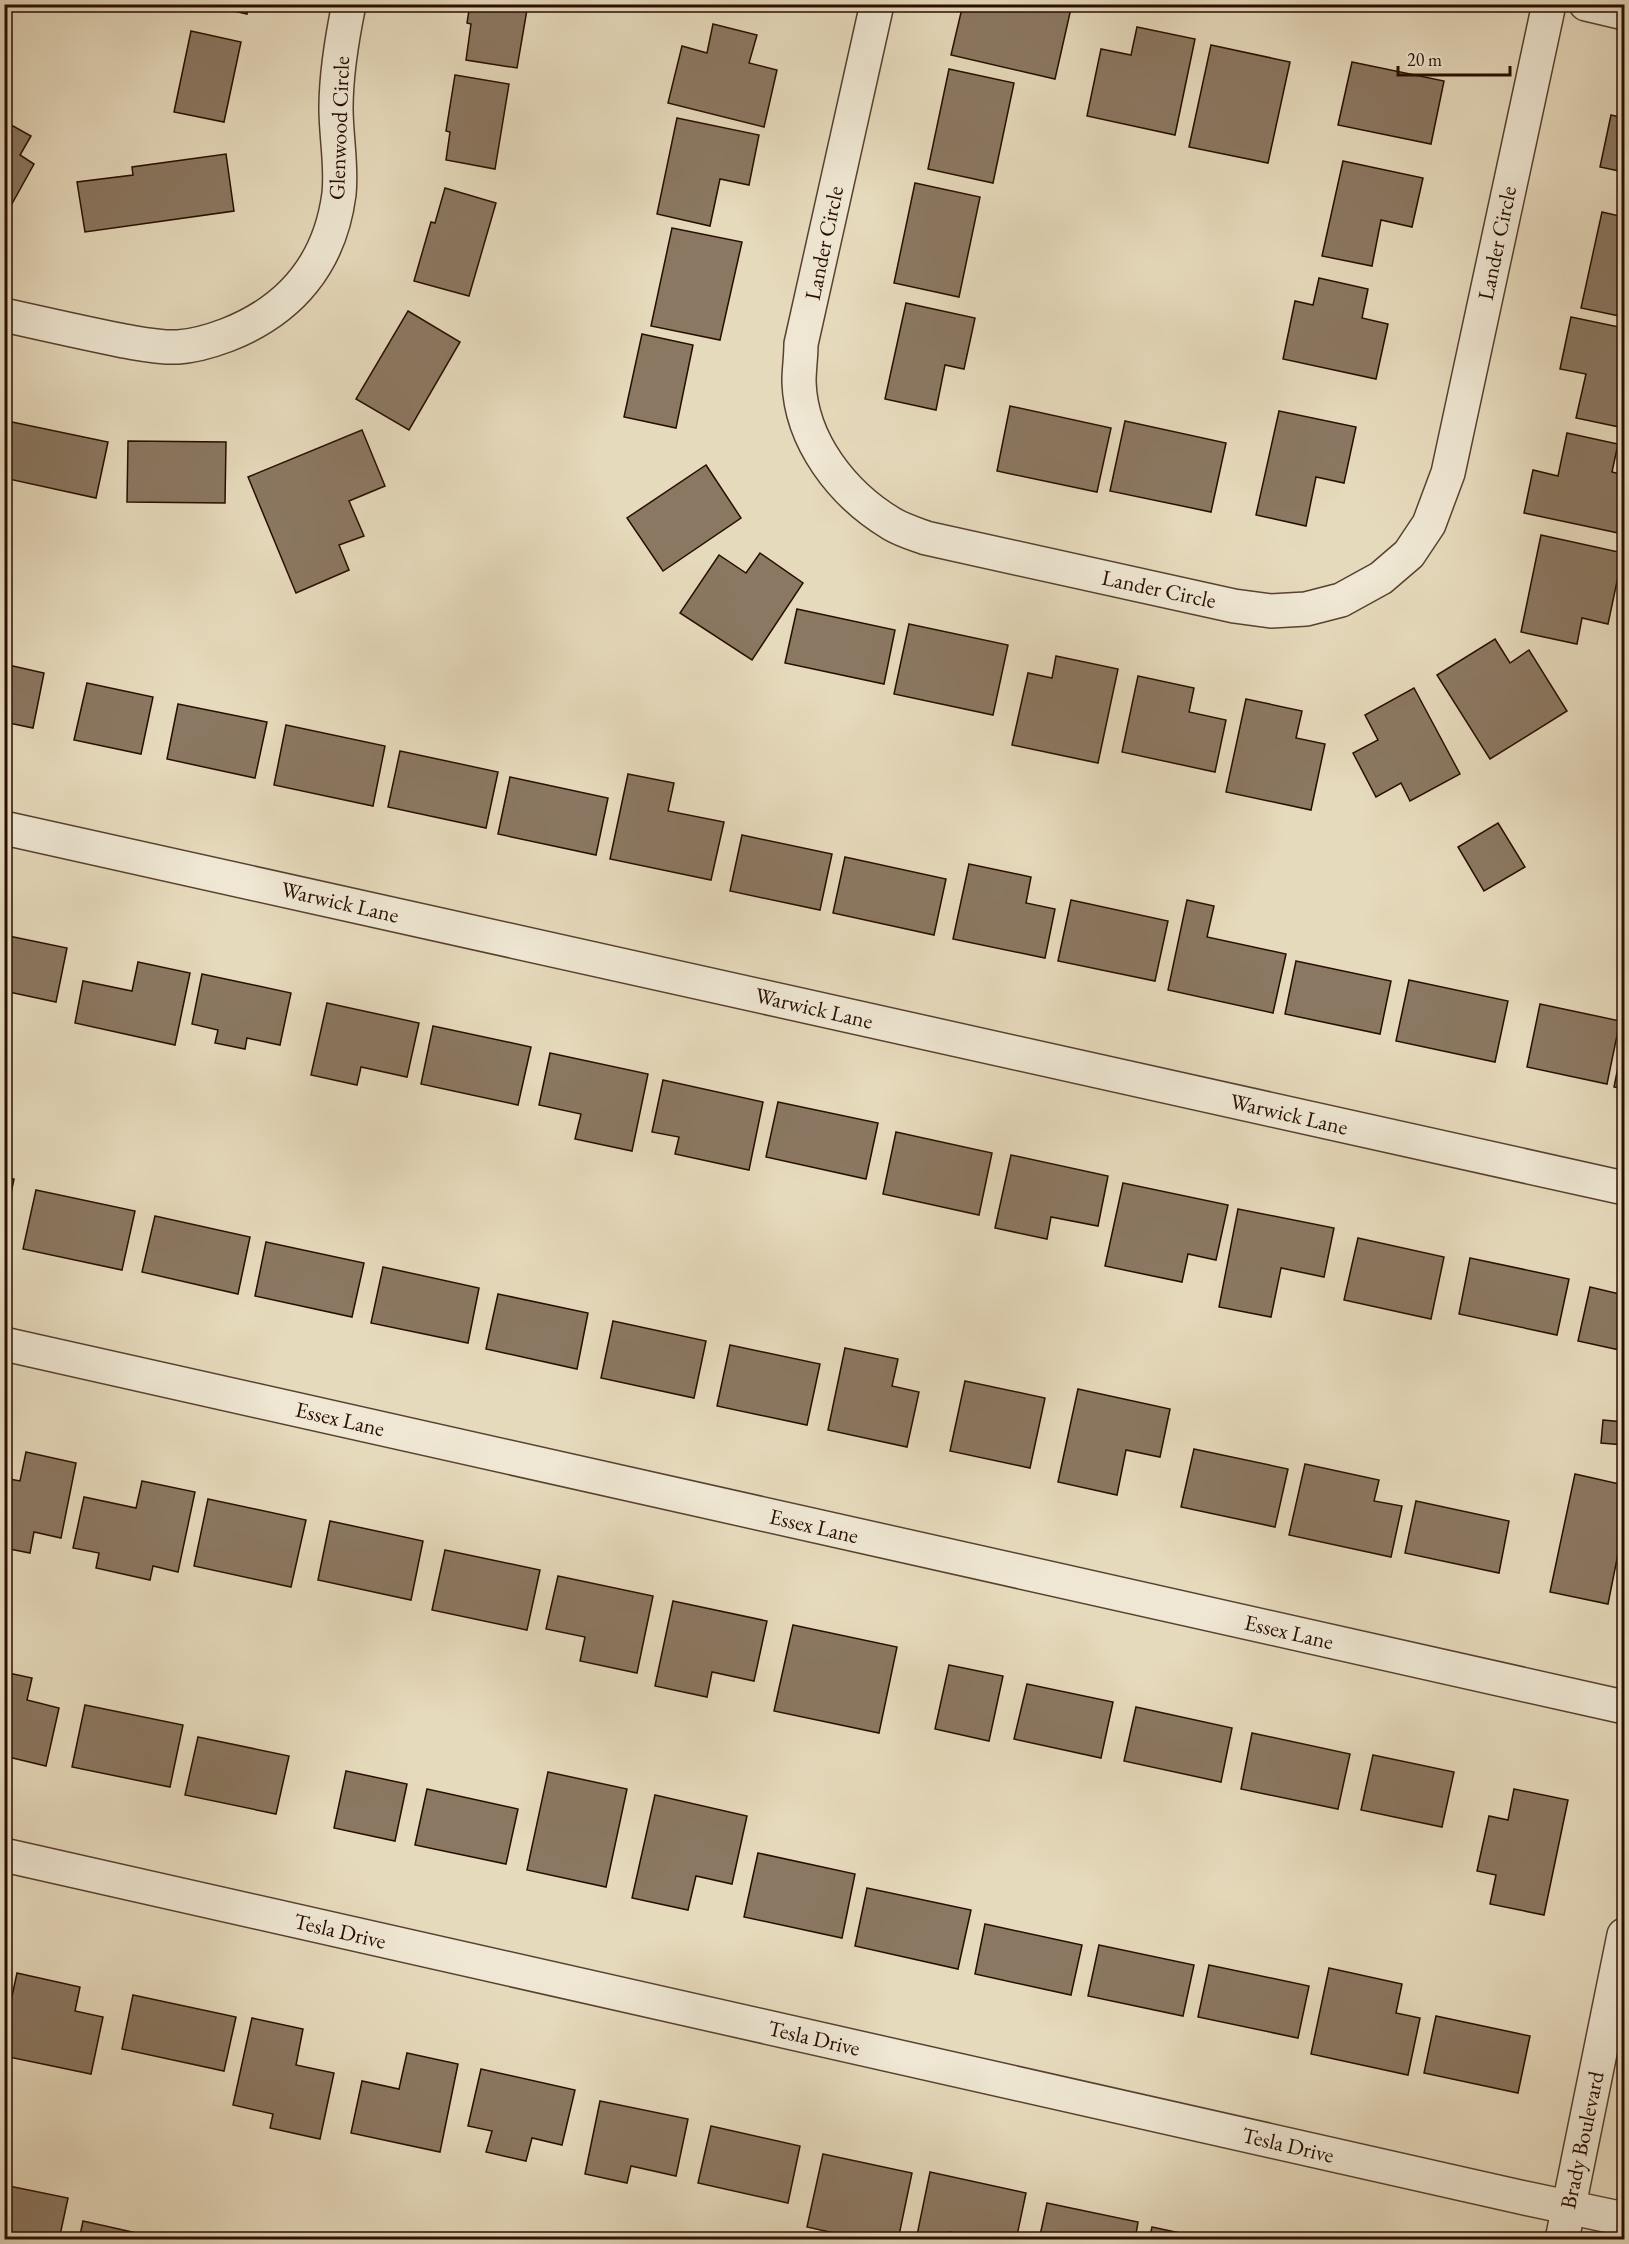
<svg xmlns="http://www.w3.org/2000/svg" width="1629" height="2244" viewBox="0 0 1629 2244" font-family="'EB Garamond',serif">
  <style>
    .building { fill: #8b7862; stroke: #280e00; stroke-width: 1.5 }
    .lines { fill: none; stroke-linecap: round; stroke-linejoin: round }
    .street-casing { stroke: #58412f; stroke-width: 36 }
    .street { stroke: #efe7d3; stroke-width: 33 }
    .labels { text-anchor: middle; dominant-baseline: central; stroke-width: 4.5; stroke-linejoin: round; paint-order: stroke }
    .street-label { font-size: 22px; fill: #280e00; stroke: #efe7d3 }
  </style>
  <rect width="100%" height="100%" fill="#e6dabc"/>
  <filter id="stains"><feTurbulence type="fractalNoise" baseFrequency=".00333" numOctaves="4"/><feColorMatrix values="0 0 0 0 .2 0 0 0 0 .09 0 0 0 0 .02 0 0 0 .5 -.17"/></filter>
  <radialGradient id="worn" r=".72"><stop offset=".6" stop-color="#630" stop-opacity="0"/><stop offset="1" stop-color="#630" stop-opacity=".3"/></radialGradient>
  <!-- building -->
  <g class="building">
    <polygon points="204,4 249,4 247,14"/>
    <polygon points="470,4 528,4 517,68 466,60 471,24 467,23"/>
    <polygon points="769,4 795,4 793,10"/>
    <polygon points="963,4 1072,4 1055,79 951,55"/>
    <polygon points="713,24 757,35 749,63 777,70 764,127 668,103 682,46 707,53"/>
    <polygon points="1137,27 1195,39 1175,135 1087,116 1101,49 1131,55"/>
    <polygon points="191,31 241,42 224,122 174,112"/>
    <polygon points="1211,45 1290,62 1268,163 1189,147"/>
    <polygon points="1352,62 1444,81 1431,144 1338,125"/>
    <polygon points="949,69 1014,83 993,183 928,169"/>
    <polygon points="455,75 509,84 495,169 446,160 450,132 446,131"/>
    <polygon points="1611,115 1624,118 1624,172 1600,167"/>
    <polygon points="677,118 759,135 749,185 720,179 710,226 657,214"/>
    <polygon points="4,121 31,136 20,155 34,164 8,211 4,210"/>
    <polygon points="226,154 234,211 85,232 77,182 133,175 132,167"/>
    <polygon points="1343,161 1423,178 1412,227 1381,220 1372,266 1322,256"/>
    <polygon points="915,183 980,197 959,297 894,283"/>
    <polygon points="445,188 496,203 469,296 414,281 431,222 435,223"/>
    <polygon points="1602,212 1624,217 1624,317 1581,308"/>
    <polygon points="672,228 742,242 720,340 651,326"/>
    <polygon points="1319,278 1368,289 1362,318 1388,324 1376,379 1283,359 1295,301 1313,305"/>
    <polygon points="906,303 975,318 964,369 945,365 936,410 885,399"/>
    <polygon points="408,311 460,342 409,430 356,399"/>
    <polygon points="1571,317 1624,328 1624,428 1576,418 1586,374 1560,369"/>
    <polygon points="642,334 693,345 676,428 624,417"/>
    <polygon points="1010,406 1111,428 1097,492 997,471"/>
    <polygon points="1279,411 1356,427 1344,483 1316,477 1306,526 1256,515"/>
    <polygon points="1125,421 1226,443 1211,512 1110,491"/>
    <polygon points="12,422 108,442 96,498 4,478 4,455"/>
    <polygon points="362,430 385,486 349,501 364,536 339,545 349,570 296,593 248,477"/>
    <polygon points="1567,433 1618,444 1612,472 1624,475 1623,534 1524,513 1533,470 1558,476"/>
    <polygon points="128,441 226,442 225,503 127,502"/>
    <polygon points="706,465 741,518 663,571 627,518"/>
    <polygon points="1541,535 1623,553 1608,624 1582,618 1577,644 1521,632"/>
    <polygon points="760,553 803,583 752,660 680,613 719,555 746,573"/>
    <polygon points="797,609 895,630 884,684 785,663"/>
    <polygon points="909,624 1008,645 993,715 894,694"/>
    <polygon points="1495,639 1510,663 1529,650 1567,711 1490,759 1437,675"/>
    <polygon points="1056,656 1118,669 1098,763 1012,745 1028,673 1052,678"/>
    <polygon points="4,664 44,673 33,728 4,722"/>
    <polygon points="1138,676 1194,688 1189,712 1226,720 1215,772 1122,752"/>
    <polygon points="87,683 153,697 141,754 74,740"/>
    <polygon points="1414,688 1460,774 1410,801 1401,783 1376,797 1353,753 1378,740 1365,715"/>
    <polygon points="1246,699 1302,711 1296,738 1325,744 1311,810 1226,792"/>
    <polygon points="178,704 267,722 255,778 167,759"/>
    <polygon points="286,725 385,746 373,806 274,785"/>
    <polygon points="400,751 498,772 486,828 388,807"/>
    <polygon points="628,774 674,783 668,811 724,822 711,880 610,859"/>
    <polygon points="510,777 608,798 596,855 498,834"/>
    <polygon points="1498,823 1525,867 1484,891 1458,847"/>
    <polygon points="742,835 832,854 820,910 730,891"/>
    <polygon points="845,857 946,879 934,935 833,913"/>
    <polygon points="969,864 1031,877 1026,903 1055,909 1045,958 953,939"/>
    <polygon points="1071,900 1168,921 1155,981 1058,961"/>
    <polygon points="1187,900 1214,906 1207,937 1286,954 1273,1013 1168,990"/>
    <polygon points="4,935 67,948 56,1002 4,991"/>
    <polygon points="1296,961 1391,981 1380,1034 1285,1014"/>
    <polygon points="138,962 190,973 175,1045 75,1023 83,981 132,991"/>
    <polygon points="202,974 291,993 280,1045 247,1038 245,1049 215,1043 218,1030 192,1024"/>
    <polygon points="1409,980 1508,1001 1495,1062 1396,1041"/>
    <polygon points="327,1003 419,1023 407,1077 361,1067 357,1085 311,1075"/>
    <polygon points="1540,1004 1620,1021 1607,1084 1527,1067"/>
    <polygon points="433,1026 531,1047 518,1105 421,1084"/>
    <polygon points="1624,1038 1624,1089 1614,1087"/>
    <polygon points="550,1053 648,1074 632,1151 575,1139 581,1114 539,1105"/>
    <polygon points="663,1080 763,1102 749,1170 675,1154 679,1137 652,1132"/>
    <polygon points="778,1102 878,1123 866,1179 766,1157"/>
    <polygon points="896,1132 992,1153 979,1215 883,1194"/>
    <polygon points="1011,1155 1108,1176 1098,1226 1051,1217 1047,1239 995,1228"/>
    <polygon points="4,1177 14,1179 4,1226"/>
    <polygon points="1123,1183 1228,1205 1216,1260 1188,1254 1182,1282 1105,1266"/>
    <polygon points="36,1190 135,1211 122,1270 23,1249"/>
    <polygon points="1238,1209 1334,1228 1324,1277 1281,1268 1271,1317 1219,1307"/>
    <polygon points="155,1216 250,1237 238,1294 142,1272"/>
    <polygon points="1358,1238 1444,1257 1431,1319 1344,1300"/>
    <polygon points="266,1242 364,1263 352,1317 255,1296"/>
    <polygon points="1470,1258 1569,1279 1557,1335 1459,1314"/>
    <polygon points="383,1267 479,1288 468,1343 371,1323"/>
    <polygon points="1590,1287 1624,1295 1624,1351 1578,1341"/>
    <polygon points="498,1294 588,1313 577,1369 486,1349"/>
    <polygon points="613,1321 706,1341 694,1398 601,1378"/>
    <polygon points="730,1345 820,1364 807,1425 717,1406"/>
    <polygon points="845,1348 898,1359 892,1386 919,1392 907,1447 828,1430"/>
    <polygon points="965,1381 1045,1398 1030,1468 950,1451"/>
    <polygon points="1078,1389 1170,1409 1160,1457 1126,1450 1117,1495 1058,1482"/>
    <polygon points="1603,1420 1624,1422 1624,1445 1601,1443"/>
    <polygon points="1194,1449 1288,1469 1275,1527 1181,1507"/>
    <polygon points="26,1452 76,1463 61,1538 34,1532 30,1553 4,1548 4,1478 20,1481"/>
    <polygon points="1305,1464 1379,1480 1374,1501 1402,1506 1391,1557 1289,1535"/>
    <polygon points="1575,1474 1624,1485 1624,1524 1608,1604 1550,1592"/>
    <polygon points="142,1481 195,1492 178,1572 153,1566 150,1580 96,1568 99,1553 73,1548 84,1497 136,1508"/>
    <polygon points="208,1499 306,1520 291,1587 194,1566"/>
    <polygon points="1416,1501 1509,1521 1499,1573 1405,1553"/>
    <polygon points="330,1521 423,1541 411,1600 318,1580"/>
    <polygon points="445,1550 540,1570 527,1630 432,1610"/>
    <polygon points="558,1576 653,1596 637,1673 580,1661 585,1637 546,1629"/>
    <polygon points="673,1601 767,1621 754,1681 712,1672 707,1697 655,1686"/>
    <polygon points="793,1625 897,1647 879,1733 774,1711"/>
    <polygon points="949,1665 1003,1676 989,1741 935,1729"/>
    <polygon points="4,1672 32,1678 27,1700 59,1708 46,1766 4,1756"/>
    <polygon points="1027,1684 1113,1702 1101,1758 1014,1739"/>
    <polygon points="85,1705 183,1725 170,1787 72,1767"/>
    <polygon points="1136,1707 1232,1728 1221,1782 1124,1761"/>
    <polygon points="1252,1733 1350,1754 1338,1809 1241,1789"/>
    <polygon points="198,1737 289,1756 276,1814 185,1795"/>
    <polygon points="1373,1755 1454,1772 1442,1827 1361,1810"/>
    <polygon points="346,1771 407,1784 395,1841 334,1828"/>
    <polygon points="548,1772 627,1789 606,1887 527,1870"/>
    <polygon points="427,1789 518,1809 506,1864 415,1845"/>
    <polygon points="1514,1789 1568,1800 1544,1915 1490,1904 1496,1875 1477,1871 1489,1816 1508,1820"/>
    <polygon points="655,1795 747,1816 732,1884 696,1876 688,1910 632,1898"/>
    <polygon points="758,1853 855,1874 842,1938 744,1917"/>
    <polygon points="867,1888 971,1910 958,1969 855,1946"/>
    <polygon points="985,1924 1082,1945 1071,1995 975,1974"/>
    <polygon points="1099,1945 1194,1965 1183,2016 1088,1996"/>
    <polygon points="1209,1965 1309,1986 1298,2038 1198,2017"/>
    <polygon points="1329,1968 1402,1984 1396,2013 1420,2018 1408,2075 1311,2054"/>
    <polygon points="17,1973 80,1987 75,2011 103,2017 91,2074 4,2056 4,2033"/>
    <polygon points="133,1995 236,2017 224,2071 122,2049"/>
    <polygon points="1436,2016 1530,2036 1518,2093 1424,2073"/>
    <polygon points="252,2018 303,2029 296,2065 334,2073 320,2139 270,2128 273,2114 233,2105"/>
    <polygon points="407,2053 458,2064 440,2152 351,2133 362,2081 399,2089"/>
    <polygon points="481,2069 575,2090 562,2145 532,2138 526,2161 486,2152 492,2131 468,2126"/>
    <polygon points="600,2101 688,2119 676,2176 631,2166 627,2183 585,2174"/>
    <polygon points="711,2126 800,2146 788,2203 698,2183"/>
    <polygon points="823,2154 912,2173 898,2240 865,2240 807,2227"/>
    <polygon points="930,2172 1026,2193 1016,2240 986,2240 949,2232 948,2240 916,2240"/>
    <polygon points="4,2185 68,2198 59,2240 4,2240"/>
    <polygon points="1047,2203 1138,2222 1135,2240 1039,2240"/>
    <polygon points="83,2221 168,2240 79,2240"/>
    <polygon points="1152,2227 1213,2240 1149,2240"/>
  </g>
  <g class="lines">
    <!-- street casing -->
    <g class="street-casing">
      <g id="street">
        <path d="M877 4 801 344C801 357 799 369 799 382 801 441 842 494 892 524 902 530 915 534 926 538L1234 606 1271 611 1306 609 1341 600 1381 578 1409 554 1429 524 1448 473 1549 4"/>
        <polyline points="1586,4 1624,13"/>
        <path d="M4 315C44 324 84 333 124 341 142 344 161 348 178 347 195 346 211 341 227 335 291 310 330 263 339 194 342 165 336 137 336 108 336 74 342 38 349 4"/>
        <polyline points="4,828 1624,1188"/>
        <polyline points="4,1344 1624,1707"/>
        <polyline points="4,1855 1520,2197 1624,2219"/>
        <polyline points="1562,2240 1624,1935"/>
      </g>
    </g>
    <!-- street -->
    <use href="#street" class="street"/>
  </g>
  <g class="labels">
    <!-- street labels -->
    <g class="street-label">
      <text transform="translate(339 128) rotate(-88)">Glenwood Circle</text>
      <text transform="translate(824 243) rotate(-78)">Lander Circle</text>
      <text transform="translate(1497 243) rotate(-78)">Lander Circle</text>
      <text transform="translate(1159 589) rotate(12)">Lander Circle</text>
      <text transform="translate(340 902) rotate(13)">Warwick Lane</text>
      <text transform="translate(814 1008) rotate(13)">Warwick Lane</text>
      <text transform="translate(1289 1114) rotate(13)">Warwick Lane</text>
      <text transform="translate(340 1419) rotate(13)">Essex Lane</text>
      <text transform="translate(814 1526) rotate(13)">Essex Lane</text>
      <text transform="translate(1289 1632) rotate(13)">Essex Lane</text>
      <text transform="translate(340 1931) rotate(13)">Tesla Drive</text>
      <text transform="translate(814 2038) rotate(13)">Tesla Drive</text>
      <text transform="translate(1582 2140) rotate(-78)">Brady Boulevard</text>
      <text transform="translate(1288 2145) rotate(13)">Tesla Drive</text>
    </g>
  </g>
  <!-- margin -->
  <rect width="1629" height="2244" fill="none" stroke="#e6dabc" stroke-width="24"/>
  <rect x="6" y="6" width="1617" height="2232" fill="none" stroke="#280e00" stroke-width="3"/>
  <rect x="12" y="12" width="1605" height="2220" fill="none" stroke="#280e00" stroke-width="1.5"/>
  <!-- scale -->
  <path d="M1398 66v9h112v-9" fill="none" stroke="#280e00" stroke-width="3"/>
  <text x="1407" y="66" font-size="18" fill="#280e00" stroke="#efe7d3" stroke-width="4.5" paint-order="stroke">20 m</text>
  <rect width="100%" height="100%" filter="url(#stains)"/>
  <rect width="100%" height="100%" fill="url(#worn)"/>
</svg>
